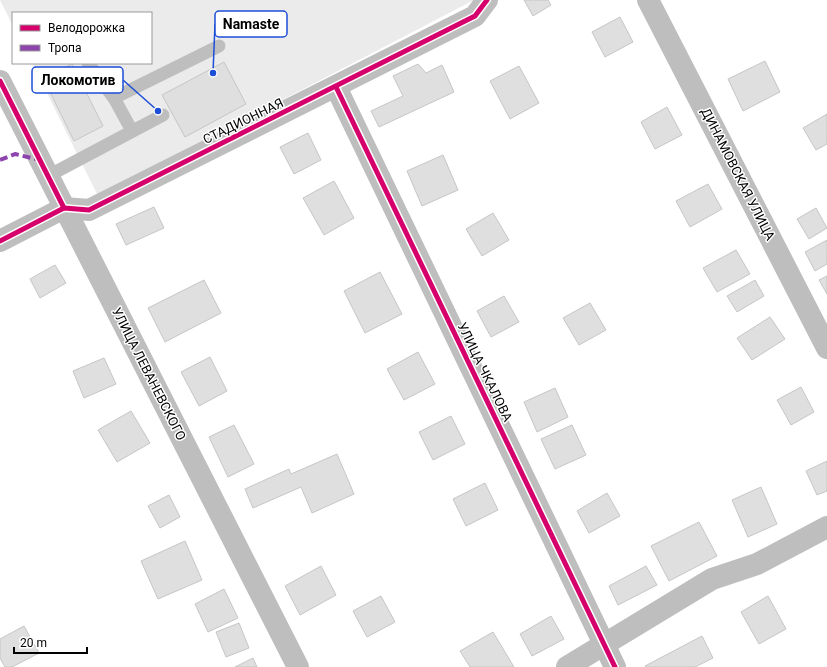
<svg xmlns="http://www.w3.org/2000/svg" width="827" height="667" viewBox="0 0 827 667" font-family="Roboto,sans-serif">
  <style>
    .green { fill: #ebebeb }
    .building { fill: #dfdfdf; stroke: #c6c6c6 }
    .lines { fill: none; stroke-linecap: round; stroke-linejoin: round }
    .lane { stroke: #bebebe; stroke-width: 13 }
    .street { stroke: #bebebe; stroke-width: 22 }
    .quiet { stroke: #8e44ad; stroke-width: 4; stroke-dasharray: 8 4; stroke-linecap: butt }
    .cycleway-casing { stroke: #fff; stroke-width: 8 }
    .cycleway { stroke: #d6006c; stroke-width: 5 }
    .labels { text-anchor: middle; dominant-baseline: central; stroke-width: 3; stroke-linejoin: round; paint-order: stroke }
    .street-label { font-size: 13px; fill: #000; stroke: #fff }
    .leader { fill: none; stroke: #1d4ed8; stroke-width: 1.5 }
    .callout-dot { fill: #1d4ed8; stroke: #fff; stroke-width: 1.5 }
    .callout { fill: #fff; stroke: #1d4ed8; stroke-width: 1.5 }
    .callout-label { font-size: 14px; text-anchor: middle; font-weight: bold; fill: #000 }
  </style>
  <rect width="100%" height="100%" fill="#fff"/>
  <!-- green -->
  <polygon class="green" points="0,0 474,0 98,196 32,63 151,63 151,13 13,13 13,26"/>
  <!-- building -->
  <g class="building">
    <polygon points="524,0 548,0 551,5 533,16"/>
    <polygon points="620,17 633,42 605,57 592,32"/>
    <polygon points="765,61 780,92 743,111 728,79"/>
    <polygon points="224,62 246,104 185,137 162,95"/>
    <polygon points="72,64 103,126 74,141 43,78"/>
    <polygon points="418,64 426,73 442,65 454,92 379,127 371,111 403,96 393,76"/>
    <polygon points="519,66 539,103 510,119 490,81"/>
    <polygon points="667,107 682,135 655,149 641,122"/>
    <polygon points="827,114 827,144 816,150 803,128"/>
    <polygon points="308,133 321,160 294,174 280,147"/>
    <polygon points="443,155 458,190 422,206 407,171"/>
    <polygon points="334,181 354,218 324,235 303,198"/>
    <polygon points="708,184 722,209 690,227 676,201"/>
    <polygon points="154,207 164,228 126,245 116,224"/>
    <polygon points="816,208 827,228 809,239 797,219"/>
    <polygon points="493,213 509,240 482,256 466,229"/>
    <polygon points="827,240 827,264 815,271 805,252"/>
    <polygon points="736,250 750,274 717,292 703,268"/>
    <polygon points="55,265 66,283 40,298 30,279"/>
    <polygon points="380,272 402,314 365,333 344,291"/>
    <polygon points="827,276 827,294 819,280"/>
    <polygon points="204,280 221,313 165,342 148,308"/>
    <polygon points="755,280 764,296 737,312 727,296"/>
    <polygon points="504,296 519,322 491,337 477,311"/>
    <polygon points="590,303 606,330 579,345 563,318"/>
    <polygon points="770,317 785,339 752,360 737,338"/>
    <polygon points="418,352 435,384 404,400 387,369"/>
    <polygon points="210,357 227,391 199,406 181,372"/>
    <polygon points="104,358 116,384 84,398 73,371"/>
    <polygon points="801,387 814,412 791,425 777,400"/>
    <polygon points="555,388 568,417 537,432 524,402"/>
    <polygon points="131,411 150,443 117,462 98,430"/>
    <polygon points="451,416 465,444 433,460 419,432"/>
    <polygon points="234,425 254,464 228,477 209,437"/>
    <polygon points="572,425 586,455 555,469 541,439"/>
    <polygon points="337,454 354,494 312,513 301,487 253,508 245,489 289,469 291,474"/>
    <polygon points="827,461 827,491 817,495 806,471"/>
    <polygon points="485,483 498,510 466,526 453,499"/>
    <polygon points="761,487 777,524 748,537 732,500"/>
    <polygon points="607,493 620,516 589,533 577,511"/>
    <polygon points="169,495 180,517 160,528 148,506"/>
    <polygon points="699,522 717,556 669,581 651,546"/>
    <polygon points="185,541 202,580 158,599 141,561"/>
    <polygon points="321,566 336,595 300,615 285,586"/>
    <polygon points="646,566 657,585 618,605 609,586"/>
    <polygon points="224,589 238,618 208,632 195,604"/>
    <polygon points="381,596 395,622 367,637 353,611"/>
    <polygon points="768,596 786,629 759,644 741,612"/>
    <polygon points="551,616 564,639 532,656 520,634"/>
    <polygon points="239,623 249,648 226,657 216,632"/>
    <polygon points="24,626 39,653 12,667 5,667 0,658 0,639"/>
    <polygon points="493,632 514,667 470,667 460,651"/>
    <polygon points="702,636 713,658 695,667 646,667 645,666"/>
    <polygon points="253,658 257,667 235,667"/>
  </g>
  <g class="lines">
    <!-- lane -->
    <g class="lane">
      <polyline points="88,63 114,98"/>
      <polyline points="132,131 114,98 219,46"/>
      <polyline points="48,176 163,115"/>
    </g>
    <!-- street -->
    <g class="street">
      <polyline points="648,0 827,348"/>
      <polyline points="0,81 298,667"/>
      <polyline points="336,87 615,667"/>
      <polyline points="0,241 64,208 89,210 475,16 487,0"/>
      <polyline points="567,667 712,579 757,564 827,527"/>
    </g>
    <!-- quiet -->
    <polyline class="quiet" points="0,160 15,154 40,160"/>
    <!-- cycleway casing -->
    <g class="cycleway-casing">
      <g id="cycleway">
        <polyline points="0,81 64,208"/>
        <polyline points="336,87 615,667"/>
        <polyline points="0,241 64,208 89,210 475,16 487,0"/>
      </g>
    </g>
    <!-- cycleway -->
    <use href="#cycleway" class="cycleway"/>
  </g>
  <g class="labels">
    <!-- street labels -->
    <g class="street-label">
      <text transform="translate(243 121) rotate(-26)">СТАДИОННАЯ</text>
      <text transform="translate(738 174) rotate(63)">ДИНАМОВСКАЯ УЛИЦА</text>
      <text transform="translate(485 372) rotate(64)">УЛИЦА ЧКАЛОВА</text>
      <text transform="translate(149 374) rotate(63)">УЛИЦА ЛЕВАНЕВСКОГО</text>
    </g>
  </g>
  <!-- callouts -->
  <path class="leader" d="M213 73L215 24M158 111L123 80"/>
  <g class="callout-dot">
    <circle cx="213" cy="73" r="4"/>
    <circle cx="158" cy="111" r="4"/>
  </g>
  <g class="callout">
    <rect x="215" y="11" width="72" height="26" rx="4"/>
    <rect x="32" y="67" width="91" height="26" rx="4"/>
  </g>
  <g class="callout-label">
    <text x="251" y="29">Namaste</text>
    <text x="78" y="85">Локомотив</text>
  </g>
  <!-- legend -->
  <rect x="12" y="12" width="140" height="52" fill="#ffffff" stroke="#999999"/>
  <rect x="20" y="25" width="20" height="6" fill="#d6006c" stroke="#999999"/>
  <text x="48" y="32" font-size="12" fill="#000000">Велодорожка</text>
  <rect x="20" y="45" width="20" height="6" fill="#8e44ad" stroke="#999999"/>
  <text x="48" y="52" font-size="12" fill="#000000">Тропа</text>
  <!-- scale -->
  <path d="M14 647v6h73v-6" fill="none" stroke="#000000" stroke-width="2"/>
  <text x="20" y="647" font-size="12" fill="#000000" stroke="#ffffff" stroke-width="3" paint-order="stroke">20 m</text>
</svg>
